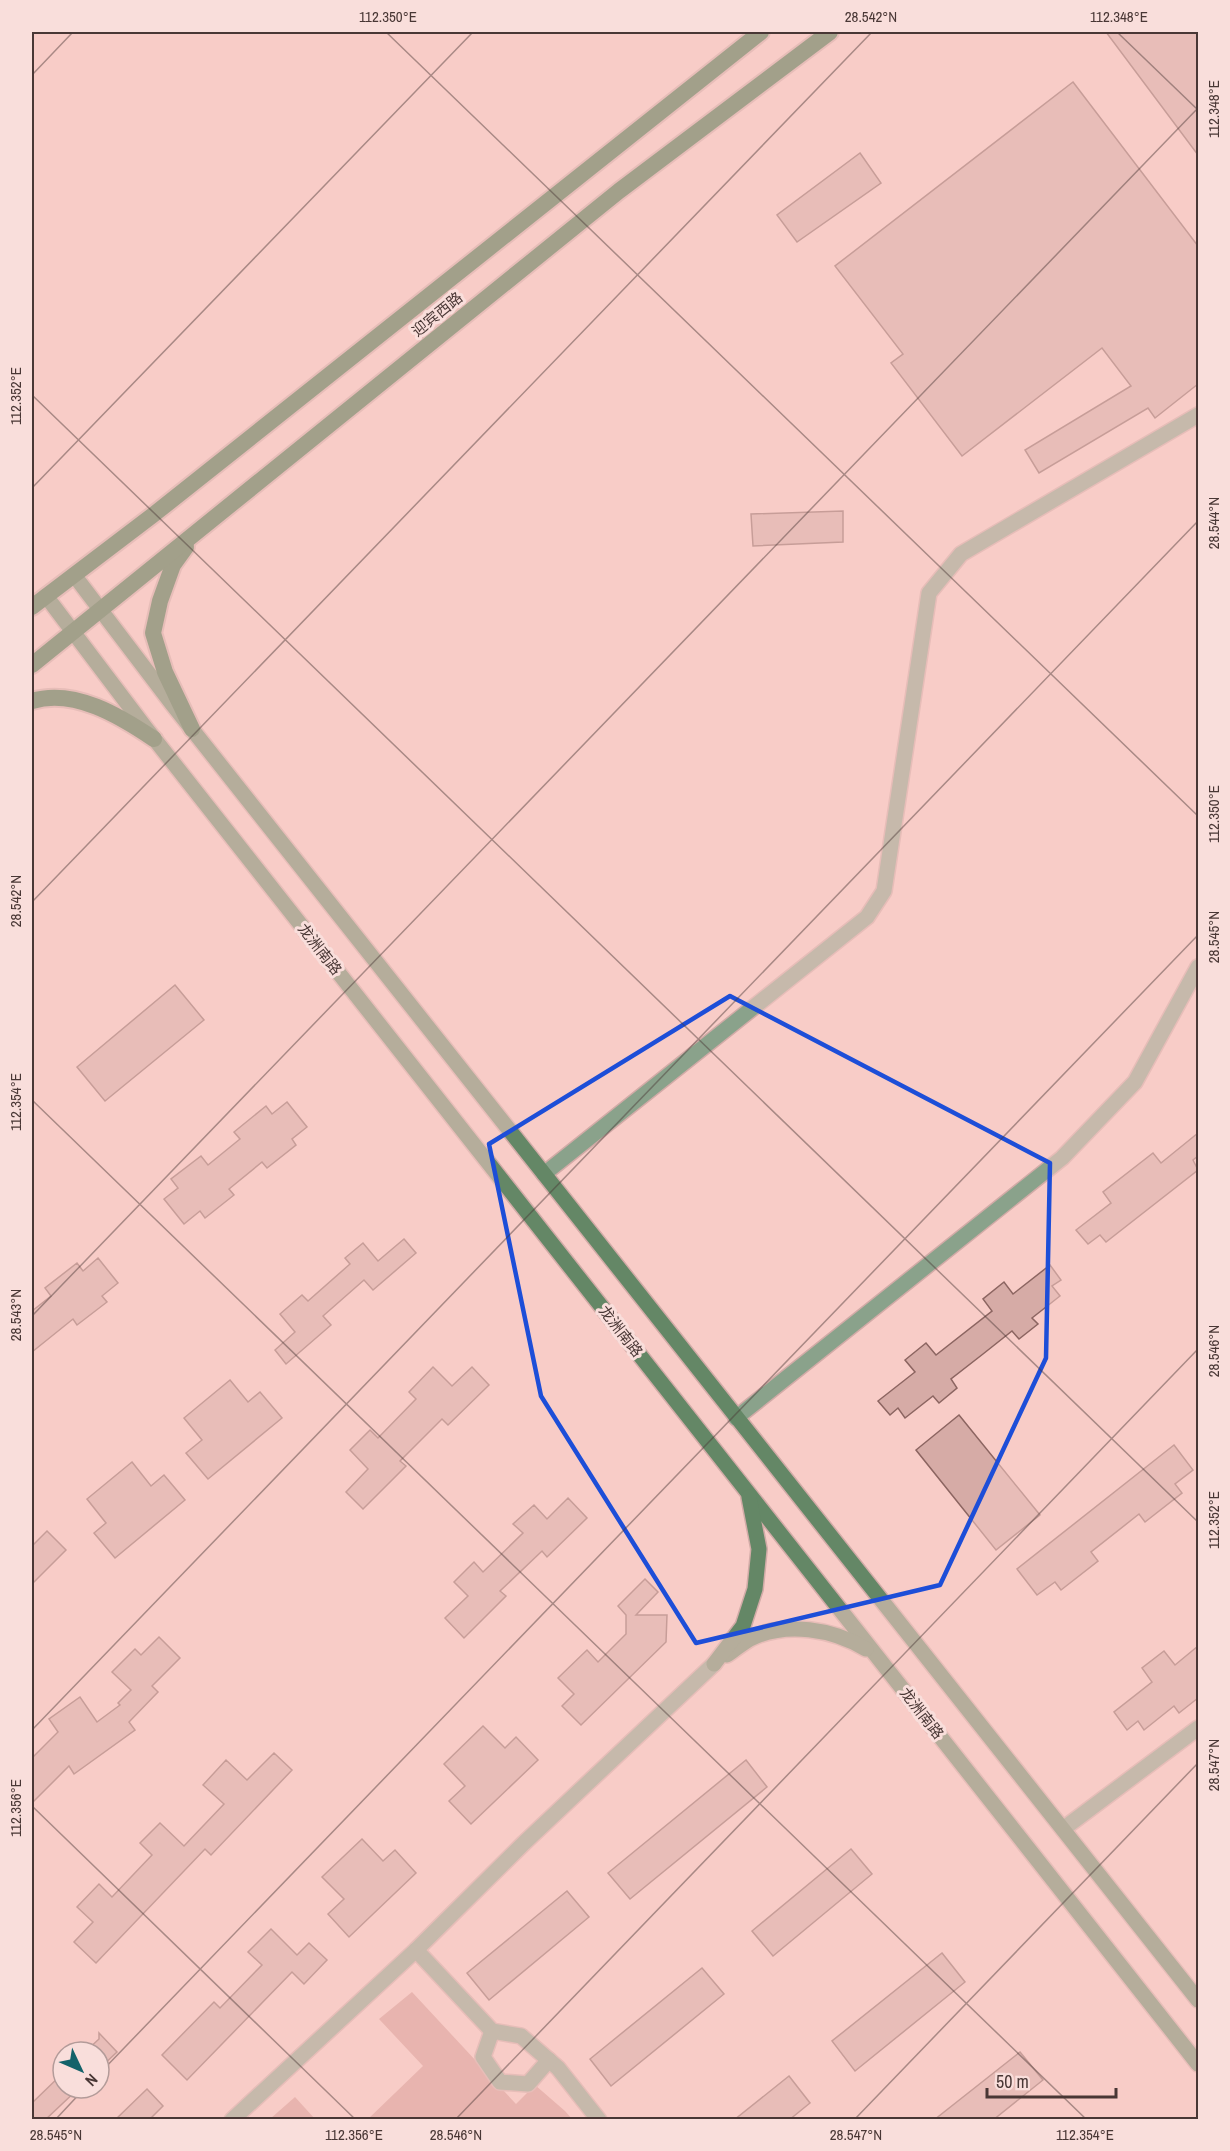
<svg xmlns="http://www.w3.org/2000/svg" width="1230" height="2151" viewBox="0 0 1230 2151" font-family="'Archivo Narrow','Noto Sans SC',sans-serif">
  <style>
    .green { fill: #d59892 }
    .building { fill: #d6aba6; stroke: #8c6561; stroke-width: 1.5 }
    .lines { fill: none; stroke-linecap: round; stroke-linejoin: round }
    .minor-casing { stroke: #d2aba7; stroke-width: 18 }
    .tertiary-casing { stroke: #d2aba7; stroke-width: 18 }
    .secondary-casing { stroke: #d2aba7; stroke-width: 18 }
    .trunk-casing { stroke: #d2aba7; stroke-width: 20 }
    .minor { stroke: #8aa28b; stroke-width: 15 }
    .tertiary { stroke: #8aa28b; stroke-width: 15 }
    .secondary { stroke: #648766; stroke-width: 15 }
    .trunk { stroke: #3b6a40; stroke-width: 16 }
    .marked { fill: none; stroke: #1d4ed8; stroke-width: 4.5; stroke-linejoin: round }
    .ticks { fill: none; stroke: #493735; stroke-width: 1.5; stroke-opacity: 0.45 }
    .labels { text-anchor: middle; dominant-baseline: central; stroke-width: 6; stroke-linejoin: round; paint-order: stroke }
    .street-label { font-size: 15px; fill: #493735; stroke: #f9dedb }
    .neatline { fill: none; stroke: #493735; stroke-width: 2 }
    .ticks-label { font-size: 15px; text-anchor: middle; fill: #493735 }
  </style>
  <rect width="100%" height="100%" fill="#f8ccc7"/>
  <!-- green -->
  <g class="green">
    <polygon points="412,1992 516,2104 535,2085 565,2111 572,2119 367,2120 423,2066 379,2019"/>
    <polygon points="295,2097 315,2119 270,2119"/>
  </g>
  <!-- building -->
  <g class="building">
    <polygon points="1106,32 1198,32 1198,155"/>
    <polygon points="1073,82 1198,246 1198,384 1155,418 1148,408 1039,473 1025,450 1131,386 1102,348 962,456 891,363 903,354 835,266"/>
    <polygon points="860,153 881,183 797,242 777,215"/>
    <polygon points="843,511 843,542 753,546 751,514"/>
    <polygon points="175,985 204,1020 105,1101 77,1067"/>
    <polygon points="287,1102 307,1127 292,1139 296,1145 267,1168 262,1162 229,1189 234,1195 205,1218 200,1211 184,1224 164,1199 178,1188 171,1179 201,1156 208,1165 240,1139 234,1132 266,1106 272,1114"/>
    <polygon points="1198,1133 1198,1156 1193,1160 1198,1170 1106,1242 1100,1235 1088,1244 1076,1230 1111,1203 1103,1192 1153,1153 1161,1163"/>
    <polygon points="404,1239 416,1253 373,1290 364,1280 323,1316 331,1325 286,1364 275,1350 295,1332 280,1314 302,1295 308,1301 350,1264 345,1258 363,1243 378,1261"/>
    <polygon points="98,1258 118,1283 102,1296 107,1302 77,1325 73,1319 32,1352 32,1311 51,1296 45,1288 77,1263 83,1271"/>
    <polygon points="1050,1265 1061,1280 1052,1286 1060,1296 1032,1318 1038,1324 1019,1339 1012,1331 983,1354 951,1379 957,1388 939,1403 933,1396 905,1418 898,1408 890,1415 878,1401 915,1372 905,1360 926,1343 936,1355 992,1311 983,1299 1004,1282 1013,1294"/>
    <polygon points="433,1367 452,1386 472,1367 489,1385 448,1425 442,1419 400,1461 406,1466 363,1509 346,1492 368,1469 350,1450 370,1430 378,1438 416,1399 409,1392"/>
    <polygon points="230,1380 248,1402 260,1392 282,1418 208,1479 186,1453 202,1440 184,1418"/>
    <polygon points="959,1415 1040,1515 996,1550 916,1450"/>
    <polygon points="1174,1445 1193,1470 1175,1484 1182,1493 1145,1522 1139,1514 1091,1552 1098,1561 1061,1590 1055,1582 1037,1595 1017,1569"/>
    <polygon points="132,1462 151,1486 164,1475 185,1500 115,1558 94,1533 106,1523 87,1499"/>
    <polygon points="568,1498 587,1518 547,1557 542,1551 500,1591 506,1596 464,1638 445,1618 468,1596 454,1582 474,1562 483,1572 523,1533 513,1524 534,1505 547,1519"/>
    <polygon points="47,1531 66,1550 32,1584 32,1546"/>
    <polygon points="645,1579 658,1592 636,1615 667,1615 666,1642 581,1725 562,1706 574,1694 558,1678 587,1650 598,1662 626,1634 626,1615 618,1606"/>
    <polygon points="159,1637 180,1658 152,1686 158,1692 129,1722 135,1730 74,1774 69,1766 32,1803 32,1758 58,1732 49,1719 80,1697 97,1722 120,1705 118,1703 131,1690 112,1672 135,1649 141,1655"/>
    <polygon points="1198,1646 1198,1698 1179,1713 1174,1706 1144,1730 1138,1721 1127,1730 1114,1712 1152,1682 1142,1668 1164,1651 1175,1665"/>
    <polygon points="483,1726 505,1748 516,1737 538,1760 471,1824 449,1801 465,1786 444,1764"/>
    <polygon points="274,1753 292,1770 211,1855 205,1849 96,1963 74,1942 93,1922 77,1907 99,1884 112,1897 152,1855 140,1843 160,1823 184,1846 224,1804 203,1785 226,1760 247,1780"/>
    <polygon points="746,1760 767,1787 630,1899 608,1873"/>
    <polygon points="362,1839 383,1861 395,1850 416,1873 349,1937 328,1914 344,1899 322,1877"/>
    <polygon points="851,1849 872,1874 773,1956 752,1931"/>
    <polygon points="567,1891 589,1917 489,2000 467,1973"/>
    <polygon points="271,1929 297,1955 309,1943 327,1960 304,1984 292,1972 187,2080 162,2055 214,2002 220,2008 262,1965 248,1952"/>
    <polygon points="942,1953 965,1982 855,2071 832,2041"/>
    <polygon points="702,1968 724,1994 611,2086 590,2059"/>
    <polygon points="99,2033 117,2052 99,2069 99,2052 85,2052 99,2039"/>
    <polygon points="1020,2052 1043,2080 993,2120 934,2120"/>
    <polygon points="63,2073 63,2088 79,2088 45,2120 32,2120 32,2103"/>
    <polygon points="789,2076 810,2103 789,2120 734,2120"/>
    <polygon points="147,2089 163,2106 149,2120 115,2120"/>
  </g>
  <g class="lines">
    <!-- minor casing -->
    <g class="minor-casing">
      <g id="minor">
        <polyline points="544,1174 867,917 884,891 929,593 961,554 1198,415"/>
        <polyline points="736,1418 1062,1158 1135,1082 1198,967"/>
        <polyline points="1063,1829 1198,1728"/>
        <polyline points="416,1950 492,2031 521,2036 558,2068 599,2120"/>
        <polyline points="492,2031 483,2057 500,2082 528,2084 549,2060"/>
      </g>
    </g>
    <!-- tertiary casing -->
    <g class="tertiary-casing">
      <polyline id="tertiary" points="232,2120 416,1950 524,1843 714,1664"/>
    </g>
    <!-- secondary casing -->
    <g class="secondary-casing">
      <g id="secondary">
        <polyline points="74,575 172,704 1198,2000"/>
        <polyline points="46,596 145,727 1198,2064"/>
        <path d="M727 1655C734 1650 742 1644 750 1639 786 1621 833 1629 866 1649"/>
        <polyline points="714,1664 743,1626 755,1589 759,1549 749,1497"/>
      </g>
    </g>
    <!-- trunk casing -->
    <g class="trunk-casing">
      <g id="trunk">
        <polyline points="186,547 173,565 160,601 153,633 165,672 192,729"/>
        <polyline points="32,607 153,515 761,32"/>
        <polyline points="32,665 619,191 830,32"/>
        <path d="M32 701C74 688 120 716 154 739"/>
      </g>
    </g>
    <!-- minor -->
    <use href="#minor" class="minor"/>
    <!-- tertiary -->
    <use href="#tertiary" class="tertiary"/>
    <!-- secondary -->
    <use href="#secondary" class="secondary"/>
    <!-- trunk -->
    <use href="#trunk" class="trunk"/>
  </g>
  <!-- marked area -->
  <path d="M0 0H1230V2151H0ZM730 996 1050 1163 1046 1358 940 1585 696 1643 541 1396 489 1144Z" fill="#f8ccc7" fill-opacity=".55" fill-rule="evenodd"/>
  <path class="marked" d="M730 996 1050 1163 1046 1358 940 1585 696 1643 541 1396 489 1144Z"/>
  <!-- ticks -->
  <path class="ticks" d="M386 32 1198 816M1117 32 1198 110M32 75 73 32M32 395 1198 1522M32 488 473 32M32 902 872 32M32 1100 1087 2120M32 1316 1198 108M32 1730 1198 521M32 1806 356 2120M99 2074 1198 935M55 2120 85 2088M455 2120 1198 1349M854 2120 1198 1763"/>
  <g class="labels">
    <!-- street labels -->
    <g class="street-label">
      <text transform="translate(437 314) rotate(-39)">迎宾西路</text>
      <text transform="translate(320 949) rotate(52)">龙洲南路</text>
      <text transform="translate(621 1331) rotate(52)">龙洲南路</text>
      <text transform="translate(922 1713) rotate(52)">龙洲南路</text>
    </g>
  </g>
  <!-- border -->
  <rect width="1230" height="2151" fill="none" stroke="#f9dedb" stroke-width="66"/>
  <!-- north arrow -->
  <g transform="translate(81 2070) rotate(134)"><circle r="28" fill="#f9dedb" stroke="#b39b99" stroke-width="1.5"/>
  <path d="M0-4.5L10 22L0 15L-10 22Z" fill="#13626a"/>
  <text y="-9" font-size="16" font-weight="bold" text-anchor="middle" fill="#493735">N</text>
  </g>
  <!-- scale -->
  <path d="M987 2088v9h129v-9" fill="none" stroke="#493735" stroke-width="3"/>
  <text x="996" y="2088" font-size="18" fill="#493735" stroke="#f9dedb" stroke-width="4.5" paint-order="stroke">50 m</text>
  <rect x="33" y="33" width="1164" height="2085" class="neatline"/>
  <g class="ticks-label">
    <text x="388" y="22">112.350°E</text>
    <text x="871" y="22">28.542°N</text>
    <text x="1119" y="22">112.348°E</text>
    <text transform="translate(1214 109) rotate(-90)" y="5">112.348°E</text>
    <text transform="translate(16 396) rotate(-90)" y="5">112.352°E</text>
    <text transform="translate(1214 523) rotate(-90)" y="5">28.544°N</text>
    <text transform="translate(1214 814) rotate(-90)" y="5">112.350°E</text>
    <text transform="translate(16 901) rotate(-90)" y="5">28.542°N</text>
    <text transform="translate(1214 937) rotate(-90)" y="5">28.545°N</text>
    <text transform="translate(16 1102) rotate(-90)" y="5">112.354°E</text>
    <text transform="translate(16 1315) rotate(-90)" y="5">28.543°N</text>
    <text transform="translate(1214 1351) rotate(-90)" y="5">28.546°N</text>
    <text transform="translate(1214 1520) rotate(-90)" y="5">112.352°E</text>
    <text transform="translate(1214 1765) rotate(-90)" y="5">28.547°N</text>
    <text transform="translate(16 1808) rotate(-90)" y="5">112.356°E</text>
    <text x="56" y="2140">28.545°N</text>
    <text x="354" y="2140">112.356°E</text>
    <text x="456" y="2140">28.546°N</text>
    <text x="856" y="2140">28.547°N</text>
    <text x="1085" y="2140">112.354°E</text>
  </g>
</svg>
